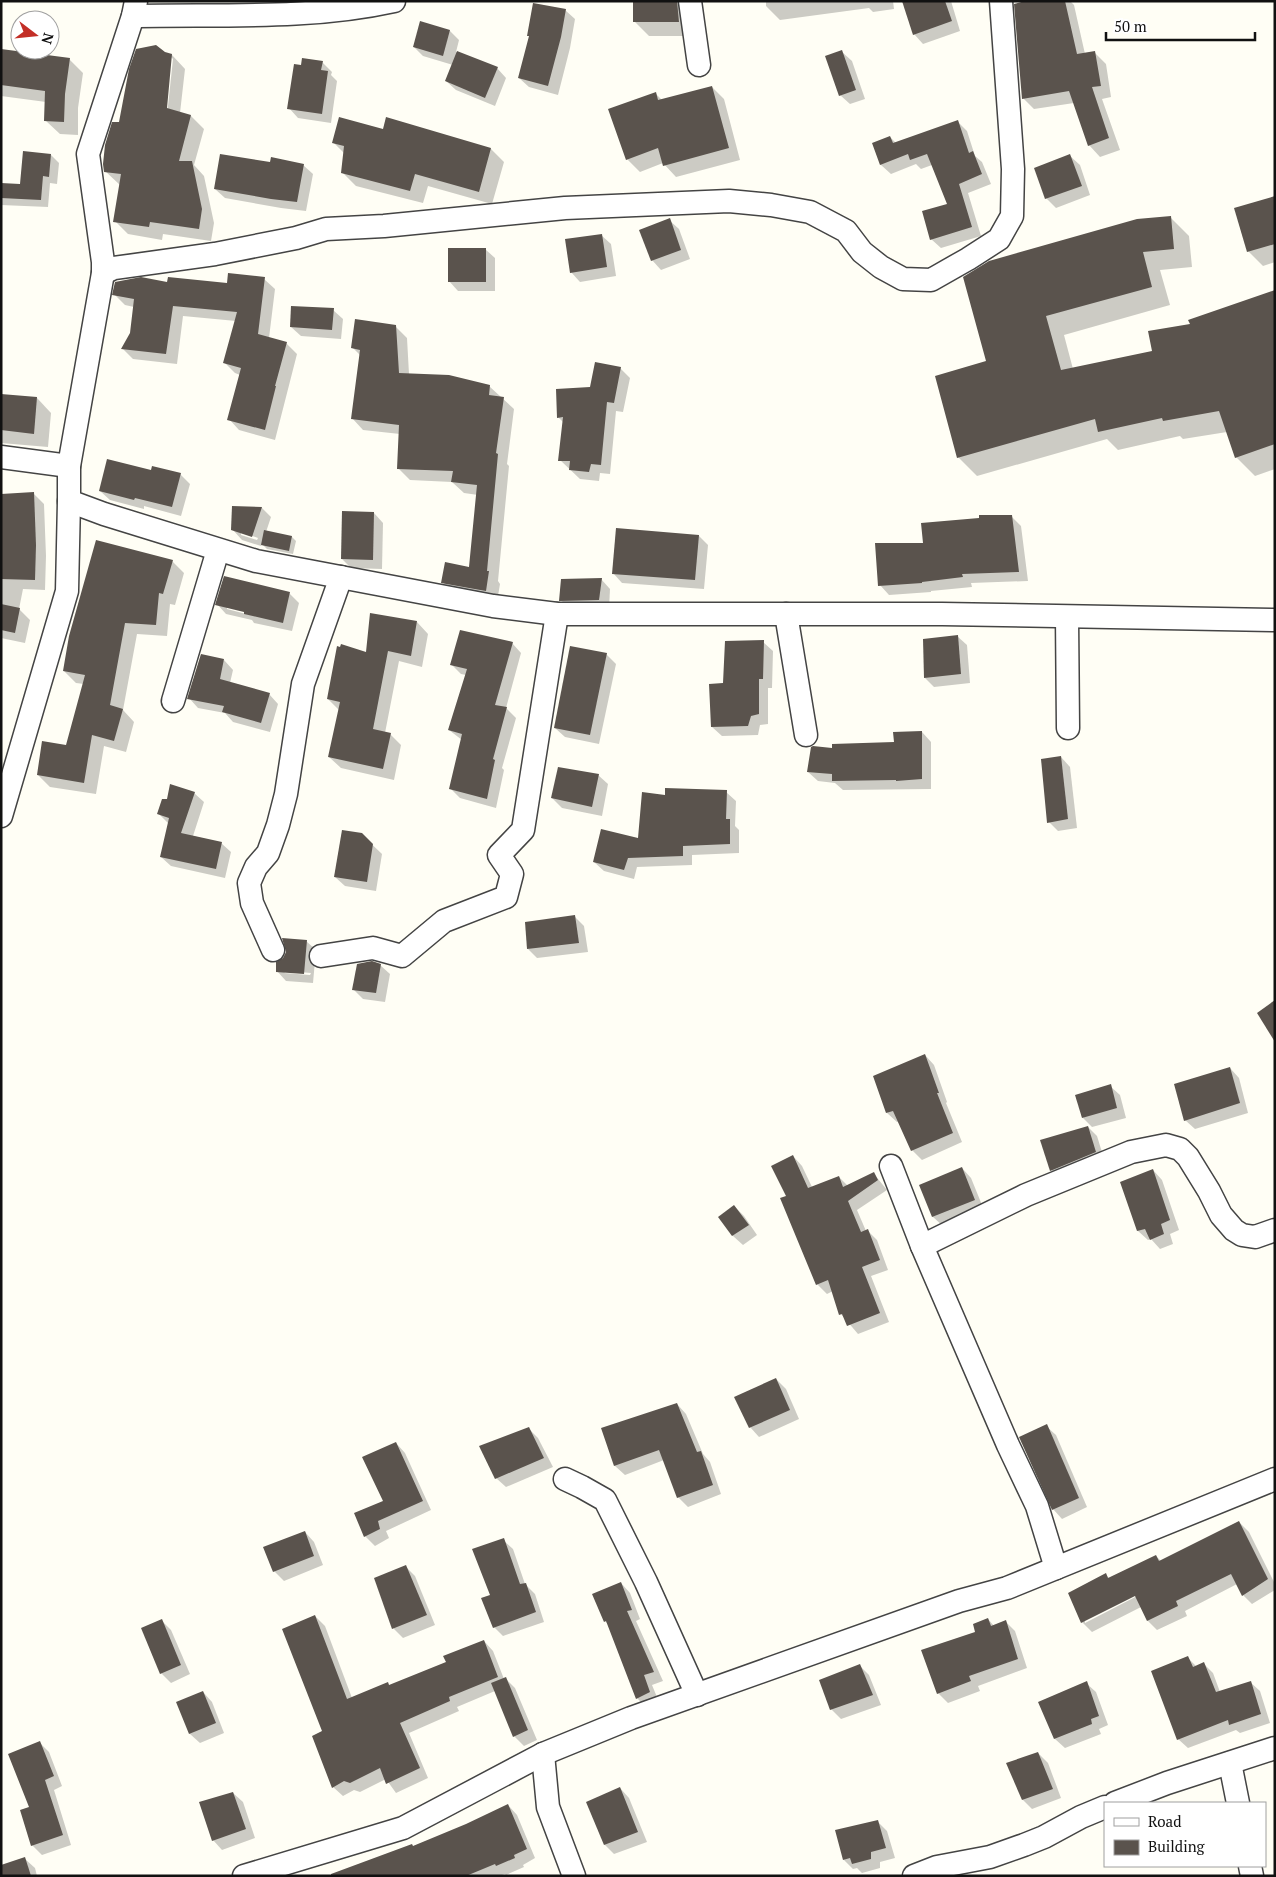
<svg xmlns="http://www.w3.org/2000/svg" width="1276" height="1877" viewBox="0 0 1276 1877" font-family="'PT Serif',serif">
  <style>
    .shadow { fill: #0003; fill-rule: evenodd }
    .building { fill: #5a534d }
    .lines { fill: none; stroke-linecap: round; stroke-linejoin: round }
    .street-casing { stroke: #444; stroke-width: 25 }
    .street { stroke: #fff; stroke-width: 22 }
  </style>
  <rect width="100%" height="100%" fill="#fffef5"/>
  <!-- shadow -->
  <g class="shadow">
    <polygon points="634,1 693,1 693,36 649,36 634,21"/>
    <polygon points="766,1 893,1 894,9 873,12 869,8 780,20 766,6"/>
    <polygon points="903,1 951,1 960,31 923,44 914,34"/>
    <polygon points="1030,1 1070,1 1074,5 1085,54 1095,53 1106,64 1111,97 1102,99 1120,150 1100,157 1089,145 1074,103 1034,109 1023,98"/>
    <polygon points="565,10 575,19 570,48 558,95 529,87 519,78 530,37 529,36"/>
    <polygon points="450,31 459,40 456,52 497,68 506,78 495,106 456,90 446,81 453,65 423,56 414,47"/>
    <polygon points="1,50 69,59 83,73 78,108 78,135 60,134 46,121 46,102 1,96"/>
    <polygon points="842,52 852,61 865,99 850,104 840,95"/>
    <path d="M165 53 172 55 185 69 180 113 191 116 204 129 194 165 204 176 214 223 211 241 163 234 162 240 128 234 115 221 120 185 105 171 120 124ZM171 57 173 59 167 115 165 114Z"/>
    <polygon points="322,62 332,72 331,75 337,81 331,123 298,118 289,108 302,67"/>
    <polygon points="712,87 724,99 740,160 676,177 663,163 640,172 627,159 656,94 662,100"/>
    <polygon points="958,122 967,131 975,156 982,162 991,184 968,193 981,236 941,248 931,239 949,204 932,165 921,169 916,164 891,174 881,165 873,144 890,137 896,143"/>
    <polygon points="384,131 491,149 504,162 492,204 428,186 423,203 356,186 342,172 345,154 333,142"/>
    <polygon points="51,155 59,163 57,184 50,183 48,207 1,205 1,184 21,185"/>
    <polygon points="1070,156 1080,165 1090,195 1056,208 1046,198"/>
    <polygon points="271,164 303,165 313,174 306,211 281,208 225,198 215,189"/>
    <polygon points="1275,197 1275,262 1263,266 1248,251"/>
    <polygon points="1170,217 1189,236 1192,267 1160,270 1170,305 1064,335 1073,369 1153,352 1191,325 1275,291 1275,469 1255,476 1236,457 1227,432 1183,439 1180,436 1118,450 1107,439 977,476 958,457 987,362"/>
    <polygon points="669,220 679,229 690,259 661,270 652,260"/>
    <polygon points="601,235 611,244 616,276 580,282 571,272"/>
    <polygon points="485,249 495,258 495,291 458,291 449,281"/>
    <polygon points="264,279 275,289 269,338 286,343 297,354 275,440 239,430 229,419 240,375 235,373 224,362 236,321 183,316 177,364 133,359 122,348 131,333 134,307 125,305 114,294 168,284 228,284"/>
    <polygon points="333,310 343,319 341,339 301,336 291,327"/>
    <polygon points="395,326 407,338 409,374 489,386 514,409 507,464 509,466 498,581 500,584 497,602 454,594 443,582 470,569 478,495 464,493 452,482 410,480 398,468 400,434 363,430 352,418 361,356 352,347"/>
    <polygon points="620,368 630,378 623,412 616,411 610,474 600,473 599,481 580,479 560,460 563,422 558,417 591,388"/>
    <polygon points="1,395 37,398 51,413 48,447 1,443"/>
    <polygon points="152,472 180,474 190,484 181,516 144,506 144,509 110,500 100,491"/>
    <polygon points="33,493 44,504 46,556 45,590 23,589 19,609 30,620 25,643 1,638 1,495"/>
    <path d="M233 507 262 508 271 517 266 532 292 537 296 541 293 554 267 549 262 544 261 546 242 540 233 530ZM241 532 258 538 257 540 241 535Z"/>
    <polygon points="374,513 383,523 382,569 351,568 342,559"/>
    <polygon points="1011,516 1021,526 1028,581 971,583 972,587 931,591 931,592 889,595 880,585 925,544"/>
    <polygon points="617,529 699,536 708,545 704,589 622,583 613,573"/>
    <polygon points="172,561 184,573 175,605 170,604 167,636 137,634 123,710 134,722 126,752 104,746 96,794 50,787 38,775 67,746 84,684 76,683 64,671"/>
    <polygon points="601,579 610,589 609,609 570,610 561,600"/>
    <path d="M289 593 299 603 292 631 254 623 252 620 226 614 217 604ZM227 606 251 612 250 615 227 609Z"/>
    <polygon points="417,622 428,634 422,667 399,661 385,733 390,734 401,745 394,780 341,768 329,757 339,710 328,699 367,653"/>
    <polygon points="957,636 967,645 970,683 934,687 925,678"/>
    <polygon points="763,642 773,651 772,688 768,688 768,724 760,725 758,735 722,736 712,727 724,685"/>
    <polygon points="512,643 521,653 506,708 516,718 502,768 504,770 496,808 460,798 451,789 462,740 449,730 466,675 461,674 452,665"/>
    <polygon points="606,654 616,664 599,744 565,737 555,728"/>
    <polygon points="224,660 233,670 230,683 269,694 278,704 270,732 233,722 225,713 198,708 189,698"/>
    <polygon points="922,732 931,742 931,789 843,790 835,783 818,781 808,772 834,749 895,743"/>
    <polygon points="1061,757 1070,767 1077,828 1058,831 1049,822"/>
    <polygon points="598,775 608,784 602,816 562,808 552,798"/>
    <polygon points="726,792 736,801 735,826 739,830 739,853 692,855 692,865 637,867 634,879 604,871 594,862 639,839 666,796"/>
    <polygon points="194,793 204,802 193,836 221,843 231,852 225,878 171,866 161,857 169,824 159,814"/>
    <polygon points="361,834 382,854 376,891 345,886 335,877"/>
    <polygon points="574,916 584,926 588,952 537,958 528,949"/>
    <path d="M306 941 316 950 313 983 286 981 277 971ZM287 971 311 973 310 975 284 973Z"/>
    <polygon points="380,965 390,974 385,1002 363,999 354,990"/>
    <polygon points="925,1055 934,1065 947,1102 946,1103 962,1142 922,1160 912,1150 899,1121 897,1122 887,1113"/>
    <polygon points="1230,1068 1239,1078 1248,1113 1195,1129 1185,1120"/>
    <polygon points="1110,1086 1120,1095 1126,1118 1092,1127 1083,1118"/>
    <polygon points="1088,1127 1097,1136 1105,1162 1060,1179 1051,1170"/>
    <polygon points="793,1156 802,1166 812,1187 839,1177 848,1186 874,1174 887,1190 857,1210 866,1231 868,1231 877,1240 888,1270 871,1276 889,1322 858,1334 841,1314 833,1291 827,1294 817,1284 787,1197"/>
    <polygon points="962,1168 971,1178 984,1210 943,1226 933,1217 921,1186"/>
    <polygon points="1153,1170 1162,1180 1179,1230 1170,1234 1173,1244 1160,1249 1151,1239 1148,1240 1138,1231 1122,1182"/>
    <polygon points="734,1206 744,1216 757,1235 743,1245 733,1236 720,1217"/>
    <polygon points="776,1379 786,1389 799,1419 759,1437 750,1427"/>
    <polygon points="677,1404 686,1414 703,1454 710,1462 721,1494 688,1507 678,1497 664,1460 625,1475 615,1466 602,1429"/>
    <polygon points="1046,1426 1056,1435 1087,1507 1062,1519 1053,1509"/>
    <polygon points="529,1429 538,1438 553,1467 506,1487 496,1478"/>
    <polygon points="396,1443 405,1453 431,1510 386,1531 389,1538 375,1546 365,1536 385,1502"/>
    <path d="M1239 1522 1249 1532 1275 1584V1590L1252 1604 1243 1595 1237 1584 1185 1611 1187 1616 1157 1630 1148 1621 1141 1607 1092 1632 1082 1622 1106 1575 1109 1578 1156 1556 1161 1561ZM1140 1592 1141 1594 1085 1623V1620Z"/>
    <polygon points="305,1532 314,1542 323,1565 284,1581 274,1571"/>
    <polygon points="503,1540 513,1549 525,1584 535,1594 544,1622 503,1636 494,1627 491,1596"/>
    <polygon points="405,1566 415,1576 435,1625 403,1638 394,1629 376,1579"/>
    <polygon points="621,1583 630,1593 640,1619 636,1621 663,1681 652,1685 659,1702 647,1708 637,1698 608,1624 605,1621"/>
    <polygon points="315,1616 325,1626 352,1698 387,1683 390,1686 447,1663 484,1641 493,1651 504,1679 505,1678 515,1688 537,1740 524,1746 514,1736 495,1691 457,1707 459,1711 409,1733 428,1778 396,1793 386,1779 360,1792 354,1790 343,1796 333,1787 324,1732"/>
    <polygon points="988,1619 994,1626 1006,1622 1015,1631 1027,1668 978,1686 980,1691 948,1703 938,1693 977,1633"/>
    <polygon points="162,1621 171,1630 190,1674 171,1683 161,1673"/>
    <polygon points="1188,1658 1197,1667 1204,1664 1213,1673 1220,1692 1250,1682 1260,1691 1270,1723 1240,1733 1236,1730 1188,1748 1178,1739"/>
    <polygon points="860,1666 869,1675 881,1705 841,1719 831,1709"/>
    <polygon points="1086,1683 1096,1692 1108,1725 1099,1729 1101,1734 1065,1748 1055,1739 1040,1702"/>
    <polygon points="203,1692 212,1702 224,1733 200,1743 190,1734 177,1703"/>
    <polygon points="40,1743 49,1752 62,1786 54,1790 71,1845 42,1855 32,1845 31,1808"/>
    <polygon points="1038,1753 1048,1763 1061,1798 1032,1809 1023,1800"/>
    <polygon points="620,1788 629,1798 647,1842 614,1854 605,1845"/>
    <polygon points="233,1793 243,1802 255,1838 222,1850 213,1840"/>
    <polygon points="508,1805 517,1815 535,1858 523,1865 524,1867 506,1875 505,1874 499,1876 338,1876 467,1825"/>
    <polygon points="877,1821 887,1831 895,1858 880,1862 880,1868 862,1873 857,1868 853,1869 844,1860"/>
    <polygon points="25,1859 35,1868 37,1876 1,1876"/>
  </g>
  <!-- building -->
  <g class="building">
    <polygon points="633,1 677,1 679,22 633,22"/>
    <polygon points="902,1 945,1 952,21 913,35"/>
    <polygon points="1025,1 1065,1 1077,54 1095,51 1101,86 1092,87 1109,138 1088,146 1069,91 1022,99 1014,4"/>
    <polygon points="533,3 566,9 561,37 548,86 518,78 529,36 527,36"/>
    <polygon points="420,21 450,30 443,56 413,47"/>
    <polygon points="156,45 165,52 172,54 167,108 191,115 179,161 192,161 202,209 199,229 150,222 149,227 113,222 121,174 104,172 103,164 105,145 112,122 119,122 129,69 136,49"/>
    <polygon points="1,49 70,58 65,94 64,122 44,121 45,91 1,85"/>
    <polygon points="842,50 856,90 839,96 825,56"/>
    <polygon points="457,51 498,67 485,98 445,81"/>
    <polygon points="302,58 323,61 321,70 328,71 322,114 287,109 294,64 301,65"/>
    <polygon points="712,86 729,148 663,166 658,148 626,160 608,109 656,92 658,100"/>
    <polygon points="339,117 383,129 386,117 491,148 479,192 415,174 410,191 341,173 344,146 332,143"/>
    <polygon points="958,120 969,153 973,151 982,174 959,184 972,227 930,240 922,211 947,204 927,154 910,160 908,154 880,165 872,143 890,136 893,143"/>
    <polygon points="23,151 51,154 49,177 43,176 41,200 1,198 1,183 20,184"/>
    <polygon points="220,154 270,162 271,157 304,164 297,202 271,199 214,189"/>
    <polygon points="1070,154 1082,186 1045,199 1034,168"/>
    <polygon points="1275,196 1275,244 1247,252 1234,208"/>
    <polygon points="1171,216 1174,249 1143,252 1152,287 1046,316 1061,370 1152,351 1148,331 1190,324 1188,320 1275,290 1275,444 1235,458 1219,411 1163,421 1162,418 1098,432 1095,419 957,458 935,376 986,361 963,277 989,261 1137,219"/>
    <polygon points="670,218 681,250 651,261 639,230"/>
    <polygon points="602,234 607,267 570,273 565,239"/>
    <rect x="448" y="248" width="38" height="34"/>
    <polygon points="228,273 265,277 258,334 287,342 275,386 276,386 265,430 227,420 241,368 223,363 237,312 173,306 166,354 121,349 130,333 134,299 112,295 115,282 141,277 167,282 168,277 227,283"/>
    <polygon points="291,306 334,308 332,330 290,327"/>
    <polygon points="355,319 396,325 399,373 449,375 490,385 489,395 504,397 496,453 498,454 487,571 489,571 486,591 441,583 445,562 469,567 477,485 451,482 453,471 397,469 399,425 351,419 360,350 351,348"/>
    <polygon points="595,362 621,367 614,403 607,402 601,465 591,464 589,472 569,470 570,461 558,461 563,417 557,418 556,389 590,387"/>
    <polygon points="1,394 37,397 34,434 1,430"/>
    <polygon points="107,459 151,470 152,466 181,473 172,507 135,498 134,500 99,491"/>
    <polygon points="34,492 36,545 35,580 1,579 1,494"/>
    <polygon points="232,506 262,507 252,537 231,530"/>
    <polygon points="342,511 374,512 373,560 341,559"/>
    <polygon points="979,515 1012,515 1019,572 962,574 963,577 922,582 922,583 878,586 875,543 923,543 921,523 979,518"/>
    <polygon points="616,528 699,535 695,580 612,574"/>
    <polygon points="264,530 292,536 289,551 261,545"/>
    <polygon points="96,540 173,560 163,594 159,593 156,625 125,623 110,705 123,709 114,741 92,735 84,783 37,775 42,741 66,745 85,675 63,671 69,636"/>
    <polygon points="224,576 290,592 283,623 244,614 244,612 215,605"/>
    <polygon points="602,578 599,600 559,601 561,579"/>
    <polygon points="1,604 20,608 15,633 1,630"/>
    <polygon points="370,613 417,621 411,656 388,651 373,729 391,733 383,769 328,757 340,702 327,699 337,646 340,647 341,644 366,652"/>
    <polygon points="460,630 513,642 495,705 507,707 493,759 495,760 487,799 449,789 462,734 448,730 467,669 450,665"/>
    <polygon points="958,635 961,674 924,678 923,639"/>
    <polygon points="764,640 763,679 759,679 759,714 751,716 748,726 711,727 709,684 723,683 725,641"/>
    <polygon points="570,646 607,653 590,735 554,728"/>
    <polygon points="201,654 224,659 220,679 270,693 261,723 222,712 224,706 187,699"/>
    <polygon points="922,731 922,779 896,781 896,780 832,781 832,774 807,772 811,747 813,746 832,748 832,744 894,742 893,732"/>
    <polygon points="1061,756 1068,819 1047,823 1041,759"/>
    <polygon points="558,767 599,774 592,807 551,798"/>
    <polygon points="170,784 195,792 181,833 222,842 216,869 160,857 169,818 157,814 162,799 167,799"/>
    <polygon points="665,788 727,790 726,819 730,819 730,844 683,846 683,856 628,858 624,870 593,862 601,829 638,838 642,792 665,795"/>
    <polygon points="342,830 362,833 373,844 367,882 334,877"/>
    <polygon points="575,915 579,943 527,949 525,922"/>
    <polygon points="282,938 307,940 304,974 276,972 276,962 283,958 286,952"/>
    <polygon points="372,961 381,964 376,993 352,990 357,964"/>
    <polygon points="1275,1000 1275,1042 1257,1013"/>
    <polygon points="925,1054 939,1093 937,1093 953,1133 911,1151 893,1111 886,1113 873,1076"/>
    <polygon points="1230,1067 1240,1103 1184,1121 1174,1084"/>
    <polygon points="1111,1084 1117,1108 1082,1118 1075,1095"/>
    <polygon points="1088,1126 1096,1152 1050,1171 1040,1140"/>
    <polygon points="793,1155 808,1188 839,1176 843,1187 874,1172 878,1180 848,1201 861,1232 868,1229 880,1260 862,1267 880,1313 847,1326 842,1314 839,1315 828,1280 816,1285 780,1198 786,1196 771,1166"/>
    <polygon points="962,1167 975,1200 932,1217 919,1185"/>
    <polygon points="1153,1169 1170,1220 1161,1224 1164,1234 1150,1240 1145,1229 1137,1231 1120,1182"/>
    <polygon points="734,1205 749,1225 732,1236 718,1217"/>
    <polygon points="776,1378 790,1410 749,1428 734,1397"/>
    <polygon points="677,1403 697,1452 701,1451 713,1485 677,1498 659,1450 614,1466 601,1428"/>
    <polygon points="1047,1424 1079,1498 1052,1510 1019,1437"/>
    <polygon points="529,1427 544,1458 495,1479 479,1446"/>
    <polygon points="396,1442 423,1501 378,1521 380,1529 364,1537 354,1513 383,1501 362,1457"/>
    <polygon points="1239,1521 1268,1579 1242,1596 1231,1574 1176,1601 1178,1606 1147,1621 1135,1596 1081,1623 1068,1593 1106,1573 1108,1578 1156,1555 1159,1561"/>
    <polygon points="305,1531 314,1556 273,1572 263,1547"/>
    <polygon points="504,1538 520,1584 526,1583 536,1612 493,1628 481,1598 490,1595 472,1549"/>
    <polygon points="406,1565 427,1615 392,1629 374,1578"/>
    <polygon points="621,1582 632,1610 627,1611 654,1672 644,1675 650,1692 636,1699 606,1621 604,1622 592,1594"/>
    <polygon points="315,1615 347,1699 388,1682 389,1685 446,1662 443,1656 484,1640 498,1677 449,1697 450,1701 400,1723 420,1768 386,1784 380,1768 350,1783 344,1781 332,1788 312,1736 322,1731 282,1629"/>
    <polygon points="988,1618 991,1626 1006,1620 1018,1659 969,1676 971,1681 937,1694 921,1650 975,1632 973,1624"/>
    <polygon points="162,1619 181,1665 160,1674 141,1628"/>
    <polygon points="1188,1656 1193,1667 1204,1662 1216,1692 1251,1681 1261,1714 1229,1725 1228,1720 1177,1740 1151,1671"/>
    <polygon points="860,1664 873,1695 830,1710 819,1680"/>
    <polygon points="506,1677 528,1730 513,1737 491,1683"/>
    <polygon points="1087,1681 1099,1716 1091,1719 1092,1724 1054,1739 1038,1702"/>
    <polygon points="203,1691 216,1723 189,1734 176,1702"/>
    <polygon points="40,1741 54,1776 45,1780 63,1835 31,1846 20,1810 29,1807 8,1754"/>
    <polygon points="1038,1752 1053,1789 1022,1800 1006,1763"/>
    <polygon points="620,1787 638,1832 604,1845 586,1802"/>
    <polygon points="233,1792 246,1829 212,1841 199,1802"/>
    <polygon points="508,1804 527,1849 514,1855 515,1858 496,1866 495,1864 466,1876 331,1876 331,1874 412,1844 413,1846 466,1824"/>
    <polygon points="878,1820 886,1848 871,1852 871,1859 852,1864 850,1858 843,1860 835,1830"/>
    <polygon points="25,1857 31,1876 1,1876 1,1865"/>
  </g>
  <g class="lines">
    <!-- street casing -->
    <g class="street-casing">
      <g id="street">
        <polyline points="136,1 133,16 88,154 103,262 103,273 69,466 69,501 104,514 256,561 493,606 557,614 942,614 1275,620"/>
        <polyline points="690,1 699,65"/>
        <path d="M133 16C220 14 308 20 394 1"/>
        <polyline points="103,273 114,268 215,254 296,238 326,229 384,226 565,208 729,201 771,205 810,212 846,231 862,252 881,267 903,279 931,280 968,259 999,239 1012,216 1013,169 1001,1"/>
        <polyline points="1,457 69,466"/>
        <polyline points="786,614 806,735"/>
        <polyline points="1067,617 1068,728"/>
        <polyline points="173,701 218,550"/>
        <polyline points="1,816 67,591 69,501"/>
        <polyline points="273,950 252,903 249,883 256,867 268,853 278,825 286,794 303,684 341,577"/>
        <polyline points="321,956 373,948 402,956 444,921 506,897 512,874 499,855 523,830 557,614"/>
        <polyline points="891,1166 922,1246 1008,1445 1037,1506 1056,1568"/>
        <polyline points="922,1246 1026,1195 1131,1152 1166,1145 1180,1149 1188,1157 1209,1191 1221,1215 1234,1230 1242,1235 1255,1237 1275,1230"/>
        <polyline points="565,1479 582,1487 605,1500 646,1582 697,1695"/>
        <polyline points="543,1754 548,1807 574,1876"/>
        <polyline points="1230,1763 1238,1803"/>
        <polyline points="1115,1803 1167,1783 1275,1748"/>
        <polyline points="1250,1866 1252,1876"/>
        <polyline points="244,1876 403,1828 543,1754 631,1718 959,1601 1007,1588 1275,1479"/>
        <polyline points="914,1876 937,1867 990,1857 1024,1845 1044,1837 1081,1817 1105,1807"/>
      </g>
    </g>
    <!-- street -->
    <use href="#street" class="street"/>
  </g>
  <!-- border -->
  <rect width="1276" height="1877" fill="none" stroke="#111111" stroke-width="5"/>
  <!-- legend -->
  <rect x="1104" y="1802" width="162" height="65" fill="#ffffff" stroke="#a0a0a0"/>
  <rect x="1114" y="1818" width="25" height="8" fill="#ffffff" stroke="#a0a0a0"/>
  <text x="1148" y="1827" font-size="15" fill="#111111">Road</text>
  <rect x="1114" y="1840" width="25" height="15" fill="#5a534d" stroke="#a0a0a0"/>
  <text x="1148" y="1852" font-size="15" fill="#111111">Building</text>
  <!-- north arrow -->
  <g transform="translate(35 35) rotate(106)"><circle r="24" fill="#ffffff" stroke="#a0a0a0"/>
  <path d="M0-4L9 19L0 12L-9 19Z" fill="#c32f27"/>
  <text y="-8" font-size="14" font-weight="bold" text-anchor="middle" fill="#111111">N</text>
  </g>
  <!-- scale -->
  <path d="M1106 32v8h149v-8" fill="none" stroke="#111111" stroke-width="2.5"/>
  <text x="1114" y="32" font-size="15" fill="#111111" stroke="#ffffff" stroke-width="4" paint-order="stroke">50 m</text>
</svg>
